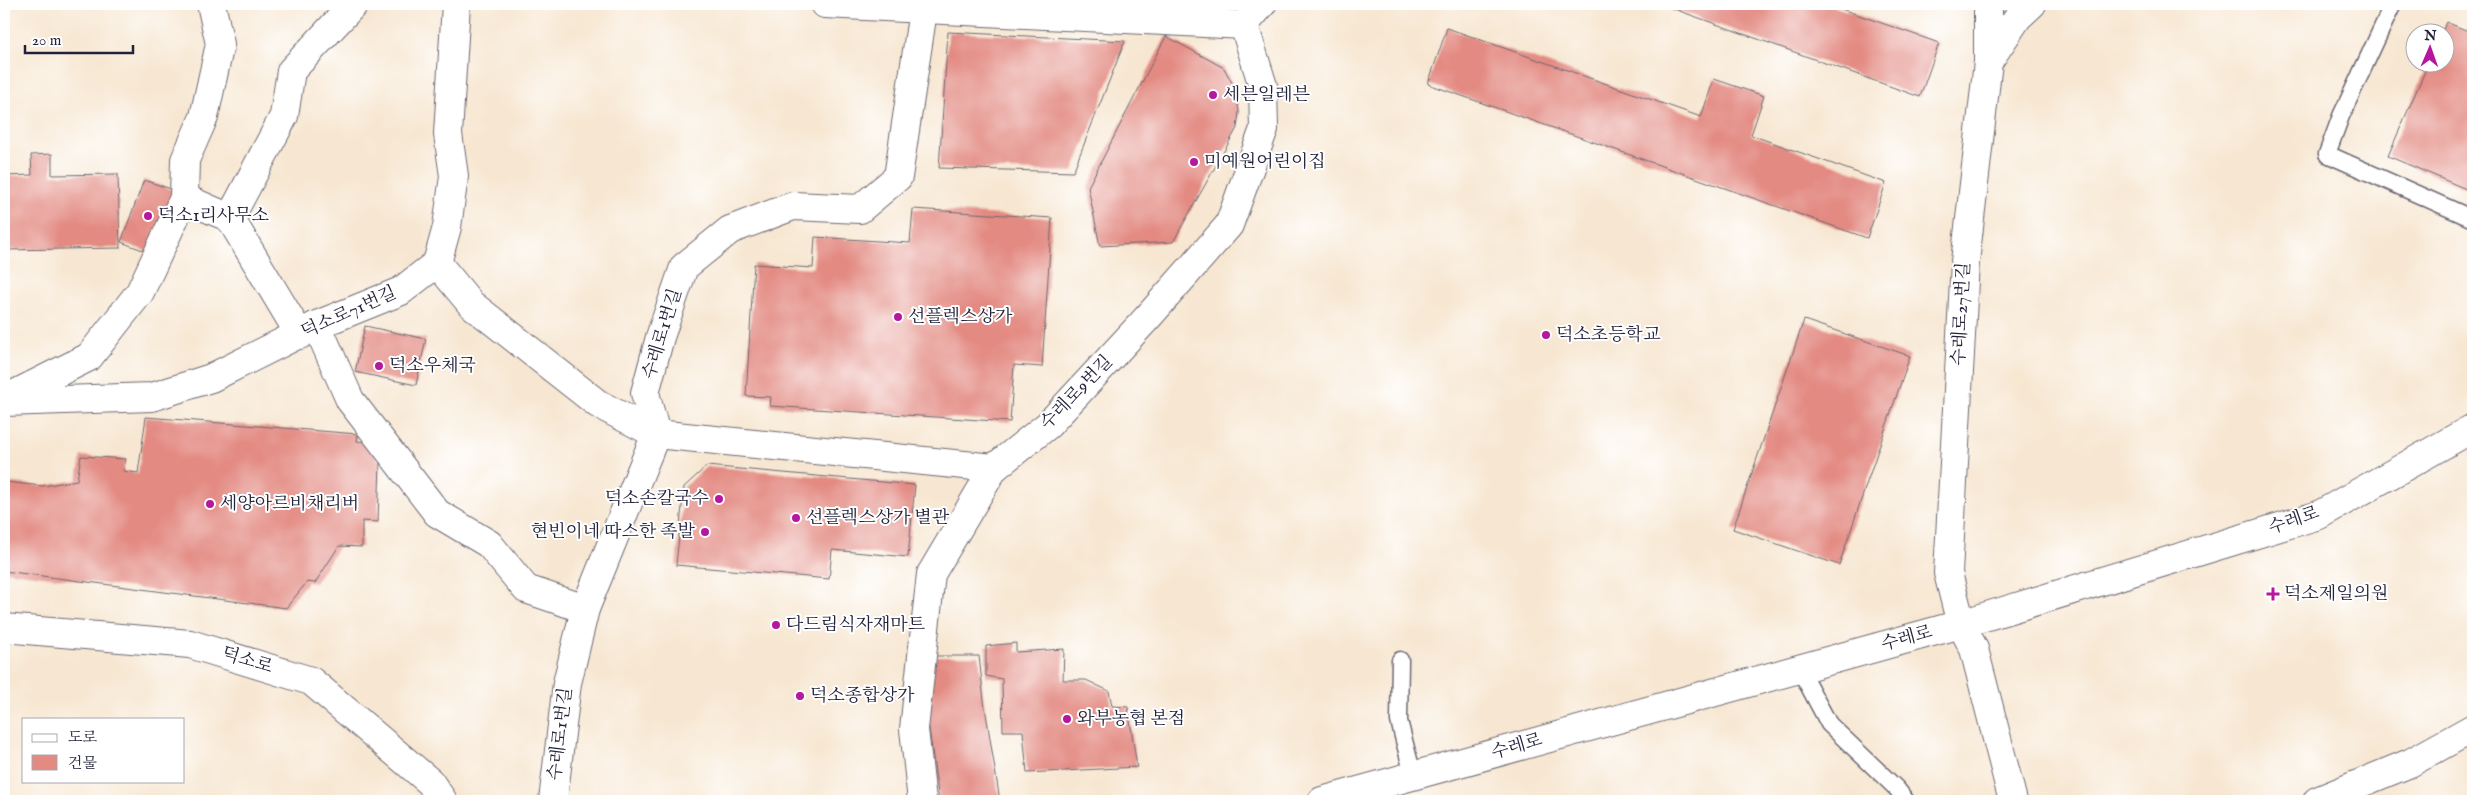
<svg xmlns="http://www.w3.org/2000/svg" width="2477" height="805" viewBox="0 0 2477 805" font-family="'IM FELL English','Noto Serif KR',serif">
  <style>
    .building { fill: #e38a82 }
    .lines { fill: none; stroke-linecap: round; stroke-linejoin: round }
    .lane-casing { stroke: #6d6770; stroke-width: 19 }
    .street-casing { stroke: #6d6770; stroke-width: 30 }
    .lane { stroke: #fff; stroke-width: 16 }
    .street { stroke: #fff; stroke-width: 28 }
    .poi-dot { fill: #b5179e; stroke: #fff; stroke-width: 2 }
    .labels { text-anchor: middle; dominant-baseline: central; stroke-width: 4; stroke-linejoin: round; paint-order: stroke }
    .poi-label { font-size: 18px; fill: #22223b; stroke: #fff; text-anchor: start }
    .street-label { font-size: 18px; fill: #22223b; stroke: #fff }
  </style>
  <rect width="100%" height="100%" fill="#fff"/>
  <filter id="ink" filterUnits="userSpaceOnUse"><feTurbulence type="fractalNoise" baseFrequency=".02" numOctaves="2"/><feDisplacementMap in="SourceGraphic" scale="10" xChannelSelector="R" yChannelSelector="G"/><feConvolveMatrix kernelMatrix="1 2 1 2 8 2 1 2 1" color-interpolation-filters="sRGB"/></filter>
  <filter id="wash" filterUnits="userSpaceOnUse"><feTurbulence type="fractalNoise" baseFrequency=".0096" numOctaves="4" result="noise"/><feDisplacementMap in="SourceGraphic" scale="20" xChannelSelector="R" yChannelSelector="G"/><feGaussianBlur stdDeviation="1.12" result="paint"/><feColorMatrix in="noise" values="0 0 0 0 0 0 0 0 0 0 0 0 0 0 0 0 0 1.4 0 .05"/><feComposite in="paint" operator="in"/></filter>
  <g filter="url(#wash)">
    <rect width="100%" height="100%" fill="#f7e7d2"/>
    <g id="blocks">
      <!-- building -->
      <g class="building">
        <polygon points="1660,4 1827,4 1939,43 1920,97"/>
        <polygon points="2446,22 2473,33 2473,192 2388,156 2429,62 2444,62 2444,32 2442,32"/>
        <polygon points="1447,28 1701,117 1714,79 1764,96 1751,135 1886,183 1867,238 1428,84"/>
        <polygon points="948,32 1125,41 1073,172 939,168"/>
        <polygon points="1166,36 1224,68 1236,90 1239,112 1237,128 1173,242 1100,246 1088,187"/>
        <polygon points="52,154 52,175 118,174 120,248 4,250 4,176 32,175 31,155"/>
        <polygon points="144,180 174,190 151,253 121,242"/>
        <polygon points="913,209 1052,218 1042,367 1014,365 1010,422 770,406 771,397 746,396 754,264 813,268 815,237 910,243"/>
        <polygon points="1804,320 1910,356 1839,565 1733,529"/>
        <polygon points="365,326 426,339 416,385 355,372"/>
        <polygon points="146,417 358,434 357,441 367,442 380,462 378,522 362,521 362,547 339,546 315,583 307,582 286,608 4,571 5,482 43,486 77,480 81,456 126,459 123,471 138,473"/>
        <polygon points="707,466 915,485 908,557 832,550 829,579 676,565 684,487"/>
        <polygon points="1016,643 1016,652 1064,649 1063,680 1086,680 1109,691 1112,706 1128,707 1137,767 1027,773 1023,731 1003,731 1002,679 986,676 986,646"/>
        <polygon points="931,656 979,656 984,701 1000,801 939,801 928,721"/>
      </g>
    </g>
  </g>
  <g filter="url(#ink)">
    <use href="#blocks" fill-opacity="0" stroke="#6d6770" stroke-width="1"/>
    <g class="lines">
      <!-- lane casing -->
      <g class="lane-casing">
        <g id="lane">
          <polyline points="2393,4 2341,116 2327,154 2473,219"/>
          <polyline points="1400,660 1399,721 1413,775"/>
          <polyline points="1799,668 1829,724 1897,789 1906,801"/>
        </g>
      </g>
      <!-- street casing -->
      <g class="street-casing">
        <g id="street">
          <polyline points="825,4 1244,25"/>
          <polyline points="1988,4 1988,62 1965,262 1948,573 1961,624 1974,649 2013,801"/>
          <polyline points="1988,62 2018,17 2032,4"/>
          <polyline points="184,198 230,218 300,335"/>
          <polyline points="230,218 284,116 291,71 354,4"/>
          <polyline points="437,263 471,304 598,404 656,434 994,468"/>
          <polyline points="317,325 350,400 437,513 489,544 526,589 585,609"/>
          <polyline points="7,398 89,357 140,292 184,198 185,160 204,117 220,44 211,4"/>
          <polyline points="4,402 152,397 211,378 317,325 401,291 437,263 447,227 454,176 448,134 456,4"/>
          <polyline points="4,628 190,644 311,681 430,782 443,801"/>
          <polyline points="553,801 567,683 585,609 656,434 645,393 660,337 684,267 730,230 793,206 860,209 898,177 924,4"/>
          <polyline points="922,801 914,729 931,574 994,468 1048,425 1149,316 1229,225 1264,129 1263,86 1244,25 1262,4"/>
          <polyline points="1322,801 1961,624 2319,515 2473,428"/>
          <polyline points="2317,801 2410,763 2473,728"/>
        </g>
      </g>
      <!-- lane -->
      <use href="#lane" class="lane"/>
      <!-- street -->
      <use href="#street" class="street"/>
    </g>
  </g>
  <!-- markers -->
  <g class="poi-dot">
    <circle cx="1213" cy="95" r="5"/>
    <circle cx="1194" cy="162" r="5"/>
    <circle cx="148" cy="216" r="5"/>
    <circle cx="898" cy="317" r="5"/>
    <circle cx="1546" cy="335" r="5"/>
    <circle cx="379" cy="366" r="5"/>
    <circle cx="719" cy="499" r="5"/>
    <circle cx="210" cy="504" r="5"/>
    <circle cx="796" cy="518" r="5"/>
    <circle cx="705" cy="532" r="5"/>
    <path d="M2270.5 586.5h5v5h5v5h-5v5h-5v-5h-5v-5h5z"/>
    <circle cx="776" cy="625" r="5"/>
    <circle cx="800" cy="696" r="5"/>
    <circle cx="1067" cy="719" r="5"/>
  </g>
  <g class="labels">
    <!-- poi labels -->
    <g class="poi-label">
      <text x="1223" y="95">세븐일레븐</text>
      <text x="1204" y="162">미예원어린이집</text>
      <text x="158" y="216">덕소1리사무소</text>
      <text x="908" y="317">선플렉스상가</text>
      <text x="1556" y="335">덕소초등학교</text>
      <text x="389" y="366">덕소우체국</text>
      <text x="709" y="499" text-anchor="end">덕소손칼국수</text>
      <text x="220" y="504">세양아르비채리버</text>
      <text x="806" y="518">선플렉스상가 별관</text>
      <text x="695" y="532" text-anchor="end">현빈이네 따스한 족발</text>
      <text x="2284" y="594">덕소제일의원</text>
      <text x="786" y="625">다드림식자재마트</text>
      <text x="810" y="696">덕소종합상가</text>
      <text x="1077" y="719">와부농협 본점</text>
    </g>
    <!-- street labels -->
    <g class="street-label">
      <text transform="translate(349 313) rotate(-24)">덕소로71번길</text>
      <text transform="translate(1962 314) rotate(-87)">수레로27번길</text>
      <text transform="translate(663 334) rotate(-73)">수레로1번길</text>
      <text transform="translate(1077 393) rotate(-46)">수레로9번길</text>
      <text transform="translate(2294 521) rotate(-19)">수레로</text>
      <text transform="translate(1907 639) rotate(-15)">수레로</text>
      <text transform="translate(247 661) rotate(17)">덕소로</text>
      <text transform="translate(561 734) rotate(-83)">수레로1번길</text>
      <text transform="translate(1517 747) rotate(-16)">수레로</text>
    </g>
  </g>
  <!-- margin -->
  <rect width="2477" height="805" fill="none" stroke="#fff" stroke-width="20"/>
  <!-- legend -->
  <rect x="22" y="718" width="162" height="65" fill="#ffffff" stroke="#a7a7b1"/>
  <rect x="32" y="734" width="25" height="8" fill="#ffffff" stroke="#a7a7b1"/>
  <text x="68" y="742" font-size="15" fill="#22223b">도로</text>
  <rect x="32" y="755" width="25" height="15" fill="#e38a82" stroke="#a7a7b1"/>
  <text x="68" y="768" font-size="15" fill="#22223b">건물</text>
  <!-- north arrow -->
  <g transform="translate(2430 48) rotate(2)"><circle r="24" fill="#ffffff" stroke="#a7a7b1"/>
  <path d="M0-4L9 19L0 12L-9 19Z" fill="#b5179e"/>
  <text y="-8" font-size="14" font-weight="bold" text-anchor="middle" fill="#22223b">N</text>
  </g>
  <!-- scale -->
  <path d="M25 45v8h108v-8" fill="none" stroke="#22223b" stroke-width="2.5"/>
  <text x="32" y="45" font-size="15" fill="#22223b" stroke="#ffffff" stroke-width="4" paint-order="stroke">20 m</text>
</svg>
